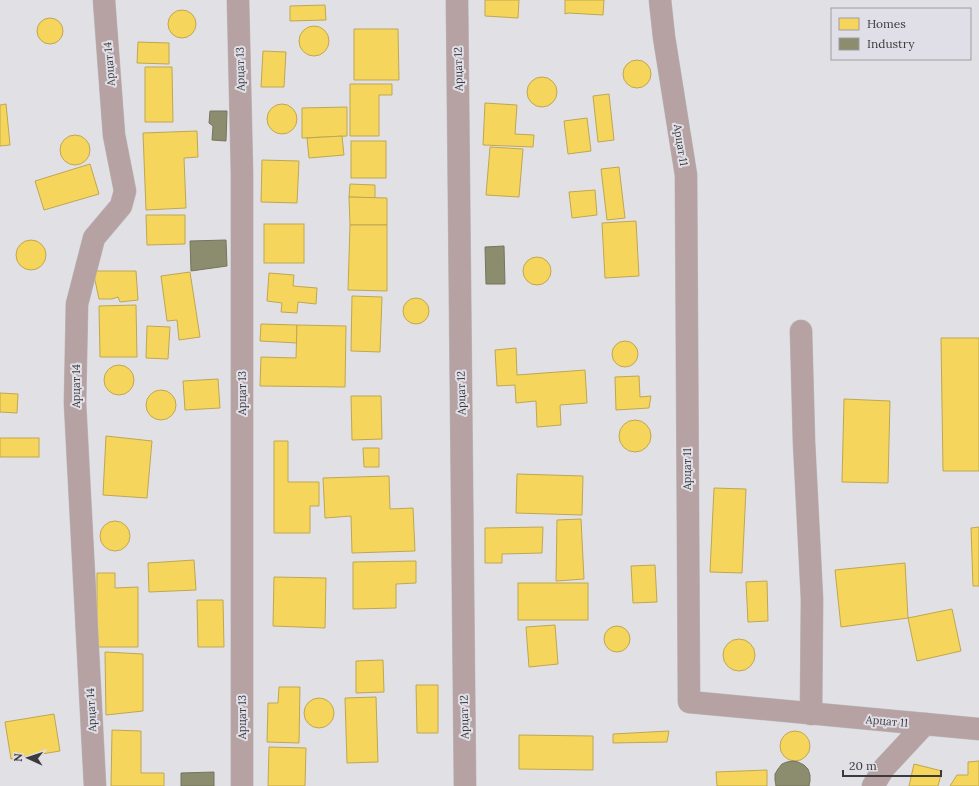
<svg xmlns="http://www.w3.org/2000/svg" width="979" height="786" viewBox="0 0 979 786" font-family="Lora,serif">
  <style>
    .homes { fill: #f6d55c; stroke: #bea753 }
    .industry { fill: #8c8c6e; stroke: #747460 }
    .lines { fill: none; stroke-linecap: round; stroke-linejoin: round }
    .minor-casing { stroke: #bdbdbf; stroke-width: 23 }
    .minor { stroke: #b6a1a3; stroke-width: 22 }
    .labels { text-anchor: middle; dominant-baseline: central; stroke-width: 4; stroke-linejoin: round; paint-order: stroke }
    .street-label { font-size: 11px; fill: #3b3b3e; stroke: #e0dfe7 }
  </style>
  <rect width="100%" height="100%" fill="#e1e1e5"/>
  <!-- homes -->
  <g class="homes">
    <polygon points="485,0 519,0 518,18 485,16"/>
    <polygon points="565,0 604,0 603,15 568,13 565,14"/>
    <polygon points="325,5 326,20 290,21 290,6"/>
    <circle cx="182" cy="24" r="14"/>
    <circle cx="50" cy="31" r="13"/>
    <circle cx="314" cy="41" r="15"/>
    <polygon points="354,29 398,29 399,80 354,80"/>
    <polygon points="138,42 169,43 169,64 137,63"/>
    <polygon points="263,51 286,52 284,87 261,87"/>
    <circle cx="637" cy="74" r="14"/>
    <polygon points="145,67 172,67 173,122 145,122"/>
    <circle cx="542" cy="92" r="15"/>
    <polygon points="350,84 392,84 392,95 379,95 379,136 350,136"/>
    <polygon points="609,94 614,140 598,142 593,96"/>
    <polygon points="485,103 517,105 515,134 534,135 533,147 483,145"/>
    <circle cx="282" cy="119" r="15"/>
    <polygon points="6,104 10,145 0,146 0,105"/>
    <polygon points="347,107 347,136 302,138 302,108"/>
    <polygon points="587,118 591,151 568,154 564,121"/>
    <polygon points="197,131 198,157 184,158 186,208 146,210 143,133"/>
    <circle cx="75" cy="150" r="15"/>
    <polygon points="342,136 344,155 309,158 307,138"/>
    <rect x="351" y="141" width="35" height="37"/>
    <polygon points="490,147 523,149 519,197 486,195"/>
    <polygon points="262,160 299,161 297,203 261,202"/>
    <polygon points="90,164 99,194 44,210 35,181"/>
    <polygon points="619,167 625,218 607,220 601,169"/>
    <polygon points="350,184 375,185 375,198 349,197"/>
    <polygon points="595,190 597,215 572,218 569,192"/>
    <polygon points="349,197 387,198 387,225 350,225"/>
    <polygon points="146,215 185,215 185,244 147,245"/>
    <polygon points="636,221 639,276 605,278 602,223"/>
    <rect x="264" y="224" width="40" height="39"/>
    <polygon points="350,225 387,225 387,291 348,290"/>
    <circle cx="31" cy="255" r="15"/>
    <circle cx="537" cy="271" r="14"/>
    <polygon points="93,271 136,271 138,300 120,302 118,297 112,299 99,299"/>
    <polygon points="190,272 200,337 179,340 177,320 167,321 161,276"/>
    <polygon points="269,273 294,275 293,286 317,288 316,304 298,302 297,313 281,312 282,303 267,301"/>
    <polygon points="352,296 382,297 380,352 351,351"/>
    <circle cx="416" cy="311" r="13"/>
    <polygon points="136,305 137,357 100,357 99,306"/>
    <polygon points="261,324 297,325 297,343 260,341"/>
    <polygon points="297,325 346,326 345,387 260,386 261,357 296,358"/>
    <polygon points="147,326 170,327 168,359 146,358"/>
    <polygon points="941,338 979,338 979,471 943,471"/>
    <circle cx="625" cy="354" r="13"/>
    <polygon points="516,348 517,375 585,370 587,403 560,405 561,425 537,427 536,401 516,403 515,385 497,386 495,350"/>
    <circle cx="119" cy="380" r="15"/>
    <polygon points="639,376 640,397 651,396 649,408 616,410 615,377"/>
    <polygon points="218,379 220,408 185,410 183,381"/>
    <circle cx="161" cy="405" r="15"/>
    <polygon points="0,393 18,394 17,413 0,412"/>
    <polygon points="351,396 381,396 382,439 352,440"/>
    <polygon points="844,399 890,401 888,483 842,482"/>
    <circle cx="635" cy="436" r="16"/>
    <polygon points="106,436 152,441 147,498 103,495"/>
    <rect x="0" y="438" width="39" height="19"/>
    <polygon points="274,441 288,441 288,482 319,482 319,506 310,506 310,533 274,533"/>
    <polygon points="363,448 379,448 379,467 364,467"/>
    <polygon points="517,474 583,476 582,515 516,513"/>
    <polygon points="389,476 390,509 413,508 415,551 352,553 351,516 325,518 323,478"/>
    <polygon points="714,488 746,489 742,573 710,572"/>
    <polygon points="581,519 584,579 556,581 557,520"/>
    <circle cx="115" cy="536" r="15"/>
    <polygon points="543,527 542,553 502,554 502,563 485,563 485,528"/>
    <polygon points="979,527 979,586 973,586 971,528"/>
    <polygon points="194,560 196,590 149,592 148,563"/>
    <polygon points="416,561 416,583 396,584 396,608 353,609 353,562"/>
    <polygon points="905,563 908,618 841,627 835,570"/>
    <polygon points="655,565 657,602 633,603 631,566"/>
    <polygon points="97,573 115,573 115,588 138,587 138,647 97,647"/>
    <polygon points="274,577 326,578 325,628 273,626"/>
    <polygon points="767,581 768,621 748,622 746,582"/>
    <rect x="518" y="583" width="70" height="37"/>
    <polygon points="197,600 223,600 224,647 198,647"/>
    <polygon points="952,609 961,651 917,661 908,618"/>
    <polygon points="555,625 558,664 529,667 526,627"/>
    <circle cx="617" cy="639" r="13"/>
    <circle cx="739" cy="655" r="16"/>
    <polygon points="105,652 143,654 143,711 106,715"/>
    <polygon points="383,660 384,692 356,693 356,661"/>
    <polygon points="416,685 438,685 438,733 417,733"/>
    <polygon points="279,687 300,687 299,743 267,742 268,703 278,703"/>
    <polygon points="376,697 378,762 347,763 345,698"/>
    <circle cx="319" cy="713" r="15"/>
    <polygon points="54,714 60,751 11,759 5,722"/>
    <polygon points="112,730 141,731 141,773 164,773 164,786 111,786"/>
    <circle cx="795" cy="746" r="15"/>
    <polygon points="669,731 667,742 613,743 613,734"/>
    <polygon points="519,735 593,736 593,770 519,769"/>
    <polygon points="269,747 306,748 305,786 268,786"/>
    <polygon points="979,761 979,786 950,786 957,775 968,775 968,762"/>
    <polygon points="914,764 942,771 938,786 909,786"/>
    <polygon points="767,770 767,786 717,786 716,772"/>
  </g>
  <!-- industry -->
  <g class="industry">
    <polygon points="210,111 227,111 226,141 212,140 213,126 209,123"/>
    <polygon points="226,240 227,266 191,271 190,241"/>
    <polygon points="504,246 505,284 486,284 485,247"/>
    <polygon points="793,761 798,762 804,765 808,769 810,775 810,781 809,786 776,786 775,780 775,774 778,769 782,764 787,762"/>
    <polygon points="214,772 214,786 181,786 181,773"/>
  </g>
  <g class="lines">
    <!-- minor casing -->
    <g class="minor-casing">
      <g id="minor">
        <polyline points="238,0 242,173 242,786"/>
        <polyline points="457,0 465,786"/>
        <polyline points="660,0 664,37 686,175 689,702 925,724"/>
        <polyline points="801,331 804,442 812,599 811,714"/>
        <polyline points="95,786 75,403 77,304 94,238 121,206 125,191 114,135 104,0"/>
        <polyline points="873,786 884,768 925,724 979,729"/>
      </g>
    </g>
    <!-- minor -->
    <use href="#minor" class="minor"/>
  </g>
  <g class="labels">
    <!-- street labels -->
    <g class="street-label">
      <text transform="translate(109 64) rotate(-95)">Арцат 14</text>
      <text transform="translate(240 69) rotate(-91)">Арцат 13</text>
      <text transform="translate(458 69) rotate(-91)">Арцат 12</text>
      <text transform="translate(681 145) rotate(81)">Арцат 11</text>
      <text transform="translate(76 386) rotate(-90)">Арцат 14</text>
      <text transform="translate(242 393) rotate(-90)">Арцат 13</text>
      <text transform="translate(461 393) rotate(-91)">Арцат 12</text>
      <text transform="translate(687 469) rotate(-90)">Арцат 11</text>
      <text transform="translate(91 710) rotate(-93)">Арцат 14</text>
      <text transform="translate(242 717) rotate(-90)">Арцат 13</text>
      <text transform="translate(464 717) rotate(-91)">Арцат 12</text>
      <text transform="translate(887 721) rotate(5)">Арцат 11</text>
    </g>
  </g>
  <!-- legend -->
  <rect x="831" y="8" width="140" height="52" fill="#e0dfe7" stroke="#9e9da3"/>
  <rect x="839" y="18" width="20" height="12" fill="#f6d55c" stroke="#9e9da3"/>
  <text x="867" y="28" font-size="12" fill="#3b3b3e">Homes</text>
  <rect x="839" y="38" width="20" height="12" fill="#8c8c6e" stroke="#9e9da3"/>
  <text x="867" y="48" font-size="12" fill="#3b3b3e">Industry</text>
  <!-- north arrow -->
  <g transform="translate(28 758) rotate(273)" stroke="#e0dfe7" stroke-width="3" paint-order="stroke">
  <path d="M0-3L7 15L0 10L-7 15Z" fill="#3b3b3e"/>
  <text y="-6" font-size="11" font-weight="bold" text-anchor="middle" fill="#3b3b3e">N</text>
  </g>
  <!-- scale -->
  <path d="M843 770v6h98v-6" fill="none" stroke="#3b3b3e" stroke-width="2"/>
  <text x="849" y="770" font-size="12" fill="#3b3b3e" stroke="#e0dfe7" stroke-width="3" paint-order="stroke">20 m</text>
</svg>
